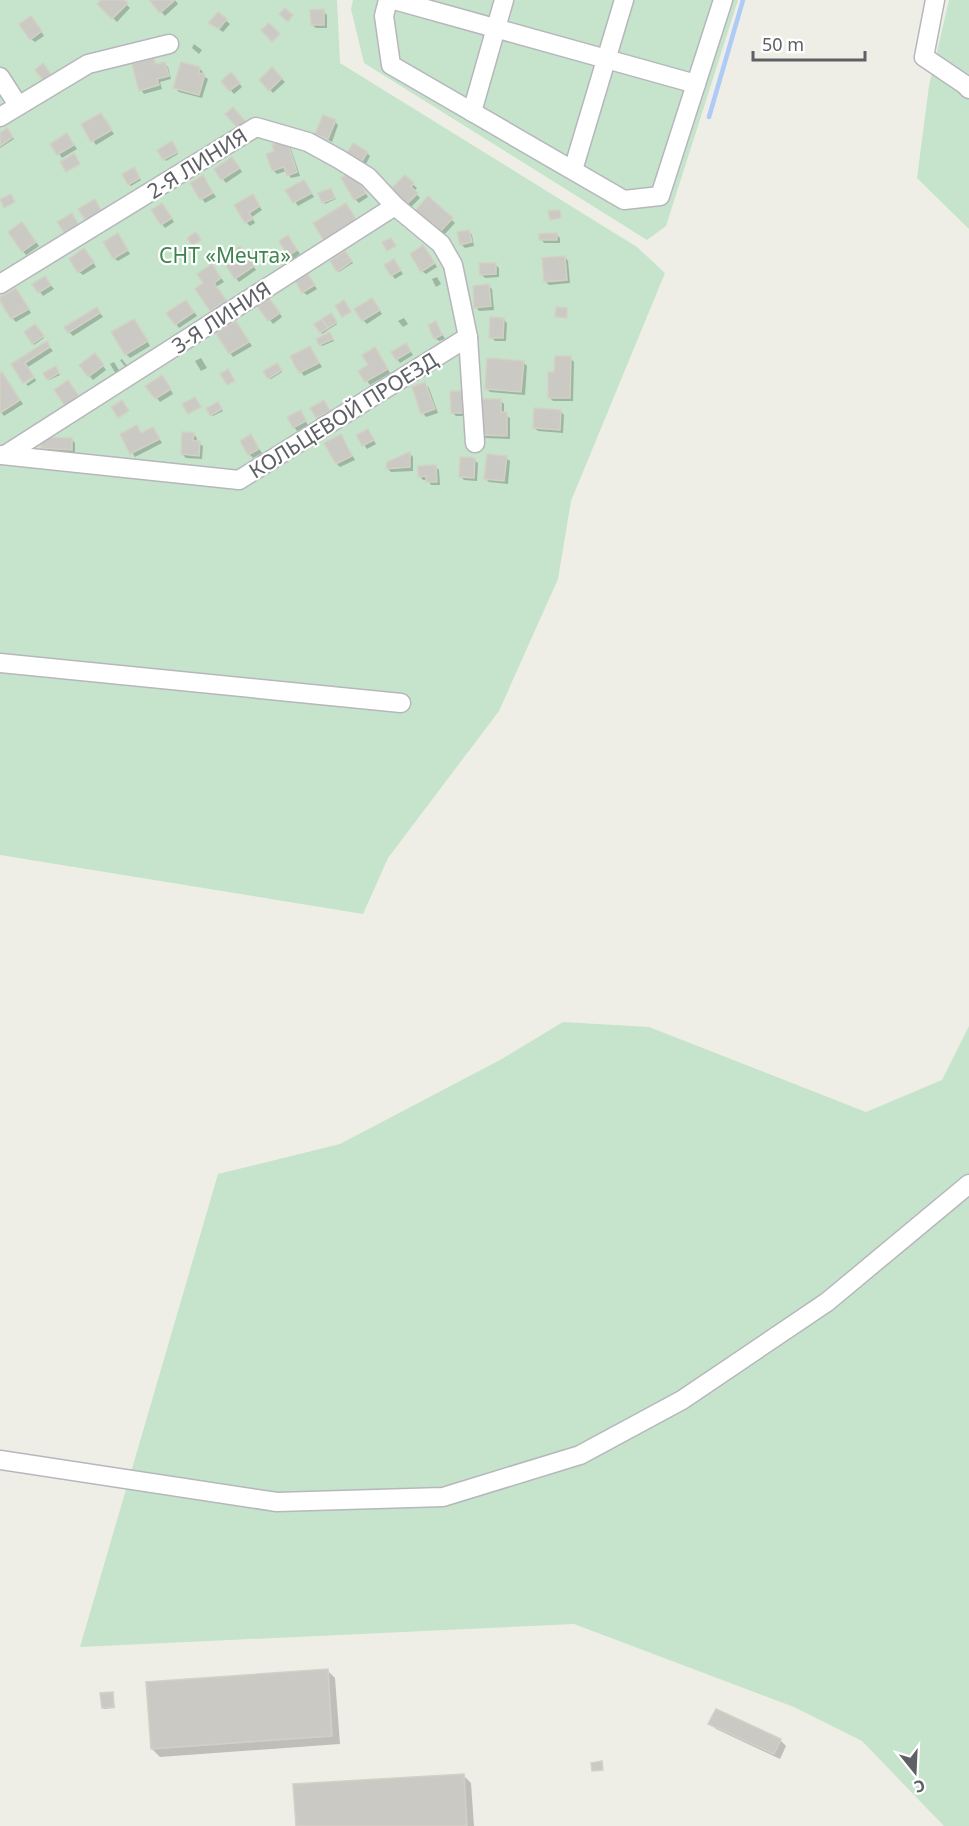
<svg xmlns="http://www.w3.org/2000/svg" width="969" height="1826" viewBox="0 0 969 1826" font-family="'Noto Sans',sans-serif">
  <style>
    .green { fill: #c5e4cb }
    .shadow { fill: #0003 }
    .lines { fill: none; stroke-linecap: round; stroke-linejoin: round }
    .stream { stroke: #aecaf7; stroke-width: 4.5 }
    .building { fill: #cac9c3; stroke: #d3d1c5; stroke-width: 1.5 }
    .minor-casing { stroke: #b6b7bc; stroke-width: 21 }
    .minor { stroke: #fff; stroke-width: 18 }
    .labels { text-anchor: middle; dominant-baseline: central; stroke-width: 4.5; stroke-linejoin: round; paint-order: stroke }
    .street-label { font-size: 21px; fill: #5e6065; stroke: #fff }
    .park-label { font-size: 21px; fill: #3e844e; stroke: #fff }
  </style>
  <rect width="100%" height="100%" fill="#efeee6"/>
  <!-- green -->
  <g class="green">
    <polygon points="0,0 337,0 340,63 637,247 665,273 571,501 558,579 499,711 388,858 363,914 0,855"/>
    <polygon points="353,0 738,0 666,226 647,240 364,63 351,9"/>
    <polygon points="949,0 969,0 969,229 917,178 929,86"/>
    <polygon points="563,1022 649,1027 866,1112 942,1080 969,1026 969,1826 944,1826 862,1741 794,1707 574,1624 80,1647 218,1174 340,1144 500,1060"/>
  </g>
  <!-- shadow -->
  <g class="shadow">
    <polygon points="103,0 122,0 130,8 117,22 99,4"/>
    <polygon points="151,0 175,0 178,4 165,16"/>
    <polygon points="323,11 327,15 327,28 316,28 312,25"/>
    <polygon points="218,14 230,24 223,32 210,23"/>
    <polygon points="34,21 44,36 35,42 31,39"/>
    <polygon points="194,44 202,50 199,54 192,48"/>
    <polygon points="153,60 157,64 164,63 168,67 171,79 160,82 162,89 144,94 141,90"/>
    <polygon points="200,69 203,72 202,75 208,79 202,98 179,92 175,88"/>
    <polygon points="272,69 285,82 273,93 261,80"/>
    <polygon points="235,78 242,87 234,94 223,82"/>
    <polygon points="101,115 114,134 96,145 83,125"/>
    <polygon points="335,122 338,125 332,142 317,134"/>
    <polygon points="7,130 14,139 0,148 0,135"/>
    <polygon points="70,139 77,149 62,158 52,144"/>
    <polygon points="286,142 290,146 300,176 291,178 286,171 277,174 273,170 276,152"/>
    <polygon points="173,145 178,154 166,161 159,150"/>
    <polygon points="367,153 370,156 366,164 353,156"/>
    <polygon points="236,162 242,172 226,183 216,170"/>
    <polygon points="135,170 141,180 131,186 129,184"/>
    <polygon points="203,177 216,197 205,203 192,184"/>
    <polygon points="356,177 368,197 359,203 355,199"/>
    <polygon points="405,177 417,188 414,191 420,198 411,207 393,189"/>
    <polygon points="304,182 314,197 298,206 288,191"/>
    <polygon points="331,189 336,199 325,204 324,202"/>
    <polygon points="252,196 262,210 252,217 255,223 250,226 246,222"/>
    <polygon points="429,198 455,223 444,235 417,211"/>
    <polygon points="165,208 174,222 165,228 162,224"/>
    <polygon points="26,228 39,246 26,255 23,251"/>
    <polygon points="468,231 472,235 474,246 465,248 461,244"/>
    <polygon points="556,234 560,238 560,243 544,243 541,239"/>
    <polygon points="118,235 130,254 118,261 114,258"/>
    <polygon points="291,241 300,254 293,259 281,242"/>
    <polygon points="427,251 437,267 426,274 422,271"/>
    <polygon points="244,252 256,270 239,282 236,278"/>
    <polygon points="345,253 353,263 339,272 332,262"/>
    <polygon points="88,254 96,267 83,275 79,272"/>
    <polygon points="565,257 568,261 570,283 549,285 545,281"/>
    <polygon points="394,261 403,274 395,279 392,275"/>
    <polygon points="495,264 499,268 499,277 485,278 481,274"/>
    <polygon points="215,269 224,282 216,287 228,305 215,314 197,289 205,283"/>
    <polygon points="306,273 317,289 307,295 303,292"/>
    <polygon points="437,277 441,284 436,287 432,279"/>
    <polygon points="45,278 54,289 43,296 34,284"/>
    <polygon points="489,286 492,289 494,310 479,311 476,307"/>
    <polygon points="16,289 31,313 16,322 12,318"/>
    <polygon points="375,303 382,314 367,324 363,320"/>
    <polygon points="273,304 282,317 273,324 260,307"/>
    <polygon points="189,305 197,316 179,328 176,324"/>
    <polygon points="97,309 103,317 73,336 69,332"/>
    <polygon points="332,316 337,324 322,334 321,332"/>
    <polygon points="404,318 408,324 403,327 398,321"/>
    <polygon points="503,319 507,323 506,341 495,341 491,337"/>
    <polygon points="236,322 252,346 233,357 230,353"/>
    <polygon points="436,323 445,339 439,341 435,338"/>
    <polygon points="137,324 150,346 130,358 126,354"/>
    <polygon points="35,326 44,338 34,345 33,343"/>
    <polygon points="331,336 334,341 322,346 321,345 318,340"/>
    <polygon points="46,343 53,351 28,367 13,364"/>
    <polygon points="310,347 322,367 304,376 301,372"/>
    <polygon points="409,349 413,355 400,363 397,359"/>
    <polygon points="378,353 390,373 370,385 360,371 370,366"/>
    <polygon points="201,358 207,368 201,371 195,361"/>
    <polygon points="570,358 574,362 573,401 553,401 549,397 556,373"/>
    <polygon points="98,359 106,370 93,380 81,366"/>
    <polygon points="122,359 128,367 127,369 120,360"/>
    <polygon points="114,362 120,372 116,374 110,364"/>
    <polygon points="523,362 527,366 525,395 490,392 487,389"/>
    <polygon points="278,366 282,372 271,379 269,378"/>
    <polygon points="57,370 60,375 49,380 48,379"/>
    <polygon points="0,375 5,378 23,404 4,416 0,411"/>
    <polygon points="35,378 36,381 28,386 26,384"/>
    <polygon points="165,380 173,394 160,402 147,386"/>
    <polygon points="425,384 429,388 438,413 426,417 423,413"/>
    <polygon points="452,393 467,416 456,416 452,412"/>
    <polygon points="501,401 504,404 504,414 510,418 510,439 484,438 480,435"/>
    <polygon points="324,402 332,415 321,421 317,418"/>
    <polygon points="219,405 223,411 213,416 211,415"/>
    <polygon points="560,411 564,415 563,433 538,431 534,428"/>
    <polygon points="300,412 308,425 297,431 294,427"/>
    <polygon points="137,427 142,434 153,428 162,443 135,457 122,435"/>
    <polygon points="368,431 376,444 367,449 358,436"/>
    <polygon points="193,434 197,438 196,442 203,446 202,459 186,458 182,454"/>
    <polygon points="251,436 262,453 253,458 249,454"/>
    <polygon points="341,436 355,460 340,467 337,464"/>
    <polygon points="72,440 75,443 75,453 46,451 42,448"/>
    <polygon points="410,454 413,457 413,471 391,472 387,468"/>
    <polygon points="506,458 510,461 508,484 489,482 486,479"/>
    <polygon points="474,460 478,463 477,481 464,480 460,476"/>
    <polygon points="436,467 439,470 440,485 431,485 428,480 423,480 420,476"/>
    <polygon points="327,1670 335,1678 340,1744 160,1757 152,1749"/>
    <polygon points="112,1693 115,1708 104,1709 103,1707"/>
    <polygon points="710,1723 780,1740 786,1746 780,1759 716,1729"/>
    <polygon points="463,1775 471,1783 474,1826 297,1826"/>
  </g>
  <g class="lines">
    <!-- stream -->
    <polyline class="stream" points="709,117 743,0"/>
  </g>
  <!-- building -->
  <g class="building">
    <polygon points="101,0 124,0 128,3 112,19 97,4"/>
    <polygon points="149,0 175,0 160,13"/>
    <polygon points="285,8 293,15 288,22 279,14"/>
    <polygon points="324,9 324,25 311,25 310,10"/>
    <polygon points="218,12 227,19 219,29 208,23"/>
    <polygon points="31,16 42,31 30,40 19,24"/>
    <polygon points="269,23 280,34 272,42 261,30"/>
    <polygon points="154,58 155,64 165,62 169,76 157,79 159,85 139,91 132,64"/>
    <polygon points="181,62 200,67 199,73 205,74 199,95 173,88"/>
    <polygon points="43,63 51,74 43,80 35,70"/>
    <polygon points="272,67 282,78 269,91 259,80"/>
    <polygon points="231,72 240,83 229,91 221,81"/>
    <polygon points="233,107 246,122 238,128 225,114"/>
    <polygon points="101,113 112,130 91,142 81,124"/>
    <polygon points="323,115 336,120 328,139 315,134"/>
    <polygon points="7,128 13,137 0,146 0,133"/>
    <polygon points="67,133 74,145 57,155 50,144"/>
    <polygon points="287,140 297,172 287,176 284,167 272,171 266,154 274,151 272,145"/>
    <polygon points="172,141 178,152 163,160 157,150"/>
    <polygon points="353,143 368,152 362,161 347,153"/>
    <polygon points="74,153 80,164 66,172 60,162"/>
    <polygon points="232,157 240,168 221,180 214,169"/>
    <polygon points="134,167 140,178 128,185 122,174"/>
    <polygon points="352,171 366,193 354,200 341,178"/>
    <polygon points="203,175 213,193 200,200 190,183"/>
    <polygon points="405,175 414,183 411,187 418,193 406,205 391,189"/>
    <polygon points="304,180 312,193 293,203 285,190"/>
    <polygon points="331,188 335,198 322,203 318,193"/>
    <polygon points="11,194 15,202 4,208 0,199"/>
    <polygon points="253,194 260,206 249,213 253,219 245,223 234,205"/>
    <polygon points="428,196 453,218 439,233 415,211"/>
    <polygon points="95,199 102,212 86,221 78,209"/>
    <polygon points="162,203 172,218 161,225 151,210"/>
    <polygon points="346,203 357,221 324,241 313,223"/>
    <polygon points="560,210 561,218 550,220 548,211"/>
    <polygon points="72,213 80,227 66,236 57,222"/>
    <polygon points="22,222 36,242 22,252 8,232"/>
    <polygon points="469,230 472,242 460,245 457,232"/>
    <polygon points="196,232 201,240 192,245 187,238"/>
    <polygon points="118,233 128,250 113,259 103,242"/>
    <polygon points="557,233 557,240 539,240 539,234"/>
    <polygon points="288,235 297,250 288,256 279,241"/>
    <polygon points="391,238 396,246 387,251 382,242"/>
    <polygon points="423,245 435,263 421,272 410,254"/>
    <polygon points="240,246 254,266 235,279 221,259"/>
    <polygon points="84,248 94,262 78,273 69,259"/>
    <polygon points="345,251 352,261 337,272 330,261"/>
    <polygon points="565,256 567,280 544,282 542,258"/>
    <polygon points="394,259 401,270 391,276 384,265"/>
    <polygon points="479,263 496,263 496,274 480,275"/>
    <polygon points="212,264 221,278 214,283 226,300 210,311 195,289 203,283 197,274"/>
    <polygon points="306,271 315,285 302,293 294,279"/>
    <polygon points="45,276 51,285 38,293 32,284"/>
    <polygon points="489,284 491,306 474,308 473,286"/>
    <polygon points="16,288 29,309 11,319 0,301 0,297"/>
    <polygon points="269,298 280,313 268,321 257,306"/>
    <polygon points="372,298 380,310 362,321 354,309"/>
    <polygon points="186,300 194,312 175,325 166,313"/>
    <polygon points="344,300 351,312 342,317 335,306"/>
    <polygon points="97,307 100,313 68,333 64,327"/>
    <polygon points="556,307 567,308 567,318 555,317"/>
    <polygon points="331,313 337,322 328,328 322,319"/>
    <polygon points="490,317 504,318 503,338 489,338"/>
    <polygon points="134,319 148,341 125,355 111,332"/>
    <polygon points="322,319 328,328 320,333 314,324"/>
    <polygon points="236,321 249,342 229,354 216,333"/>
    <polygon points="436,321 442,335 434,339 428,325"/>
    <polygon points="35,324 44,336 32,344 24,332"/>
    <polygon points="330,332 333,339 319,345 316,339"/>
    <polygon points="47,341 50,347 25,363 34,377 23,383 11,364"/>
    <polygon points="406,343 411,351 396,360 391,352"/>
    <polygon points="310,346 319,363 299,373 290,356"/>
    <polygon points="375,347 388,369 365,382 358,371 368,365 362,355"/>
    <polygon points="95,353 104,365 88,377 79,365"/>
    <polygon points="555,356 571,356 570,398 548,398 548,372 554,372"/>
    <polygon points="487,358 524,361 521,392 485,389"/>
    <polygon points="277,363 282,370 268,379 263,371"/>
    <polygon points="56,366 59,373 47,380 43,373"/>
    <polygon points="228,369 235,381 227,385 220,374"/>
    <polygon points="2,372 20,400 0,413 0,374"/>
    <polygon points="162,375 171,389 155,399 145,386"/>
    <polygon points="68,380 79,396 65,406 54,390"/>
    <polygon points="425,382 435,409 421,414 412,387"/>
    <polygon points="450,391 464,391 464,413 451,413"/>
    <polygon points="195,397 201,407 188,414 182,404"/>
    <polygon points="479,399 501,399 501,412 507,412 507,436 479,435"/>
    <polygon points="122,400 129,411 118,418 111,407"/>
    <polygon points="324,400 330,411 316,418 310,408"/>
    <polygon points="218,402 222,409 210,416 206,408"/>
    <polygon points="534,408 561,410 560,430 533,428"/>
    <polygon points="301,410 306,421 293,428 287,417"/>
    <polygon points="137,425 141,433 153,427 160,439 130,454 120,434"/>
    <polygon points="368,429 374,440 362,446 356,435"/>
    <polygon points="182,432 194,433 193,441 200,441 199,456 181,454"/>
    <polygon points="251,434 259,449 248,455 240,441"/>
    <polygon points="341,434 352,456 336,464 324,443"/>
    <polygon points="41,437 72,438 72,450 41,448"/>
    <polygon points="410,452 410,467 386,469 387,462"/>
    <polygon points="487,454 507,456 504,481 484,479"/>
    <polygon points="460,457 475,458 474,478 459,477"/>
    <polygon points="436,465 437,482 426,482 426,476 418,477 418,466"/>
    <polygon points="328,1669 332,1736 151,1749 146,1682"/>
    <polygon points="113,1692 114,1707 102,1708 100,1693"/>
    <polygon points="716,1709 781,1739 774,1754 708,1724"/>
    <polygon points="602,1761 603,1770 592,1771 591,1763"/>
    <polygon points="464,1774 467,1826 296,1826 293,1784"/>
  </g>
  <g class="lines">
    <!-- minor casing -->
    <g class="minor-casing">
      <g id="minor">
        <polyline points="388,0 384,16 391,65 624,200 660,196 723,0"/>
        <polyline points="394,0 696,84"/>
        <polyline points="935,0 924,57 964,84 969,89"/>
        <polyline points="0,77 18,105"/>
        <polyline points="472,112 504,0"/>
        <polyline points="0,117 88,64 169,44"/>
        <polyline points="573,170 624,0"/>
        <polyline points="0,284 256,127 308,142 339,159 368,177 395,206"/>
        <polyline points="2,455 239,480 468,337"/>
        <polyline points="5,455 395,206 441,244 453,265 468,337 475,443"/>
        <polyline points="0,663 401,703"/>
        <polyline points="0,1460 277,1502 443,1497 580,1455 682,1400 827,1302 969,1184"/>
      </g>
    </g>
    <!-- minor -->
    <use href="#minor" class="minor"/>
  </g>
  <g class="labels">
    <!-- street labels -->
    <g class="street-label">
      <text transform="translate(197 163) rotate(-32)">2-Я ЛИНИЯ</text>
      <text transform="translate(221 317) rotate(-33)">3-Я ЛИНИЯ</text>
      <text transform="translate(343 415) rotate(-32)">КОЛЬЦЕВОЙ ПРОЕЗД</text>
    </g>
    <!-- park labels -->
    <g class="park-label">
      <text x="225" y="255">СНТ «Мечта»</text>
    </g>
  </g>
  <!-- north arrow -->
  <g transform="translate(915 1772) rotate(162)" stroke="#ffffff" stroke-width="4.5" paint-order="stroke">
  <path d="M0-4.5L10 22L0 15L-10 22Z" fill="#5e6065"/>
  <text y="-9" font-size="16" font-weight="bold" text-anchor="middle" fill="#5e6065">С</text>
  </g>
  <!-- scale -->
  <path d="M753 51v9h112v-9" fill="none" stroke="#5e6065" stroke-width="3"/>
  <text x="762" y="51" font-size="18" fill="#5e6065" stroke="#ffffff" stroke-width="4.5" paint-order="stroke">50 m</text>
</svg>
